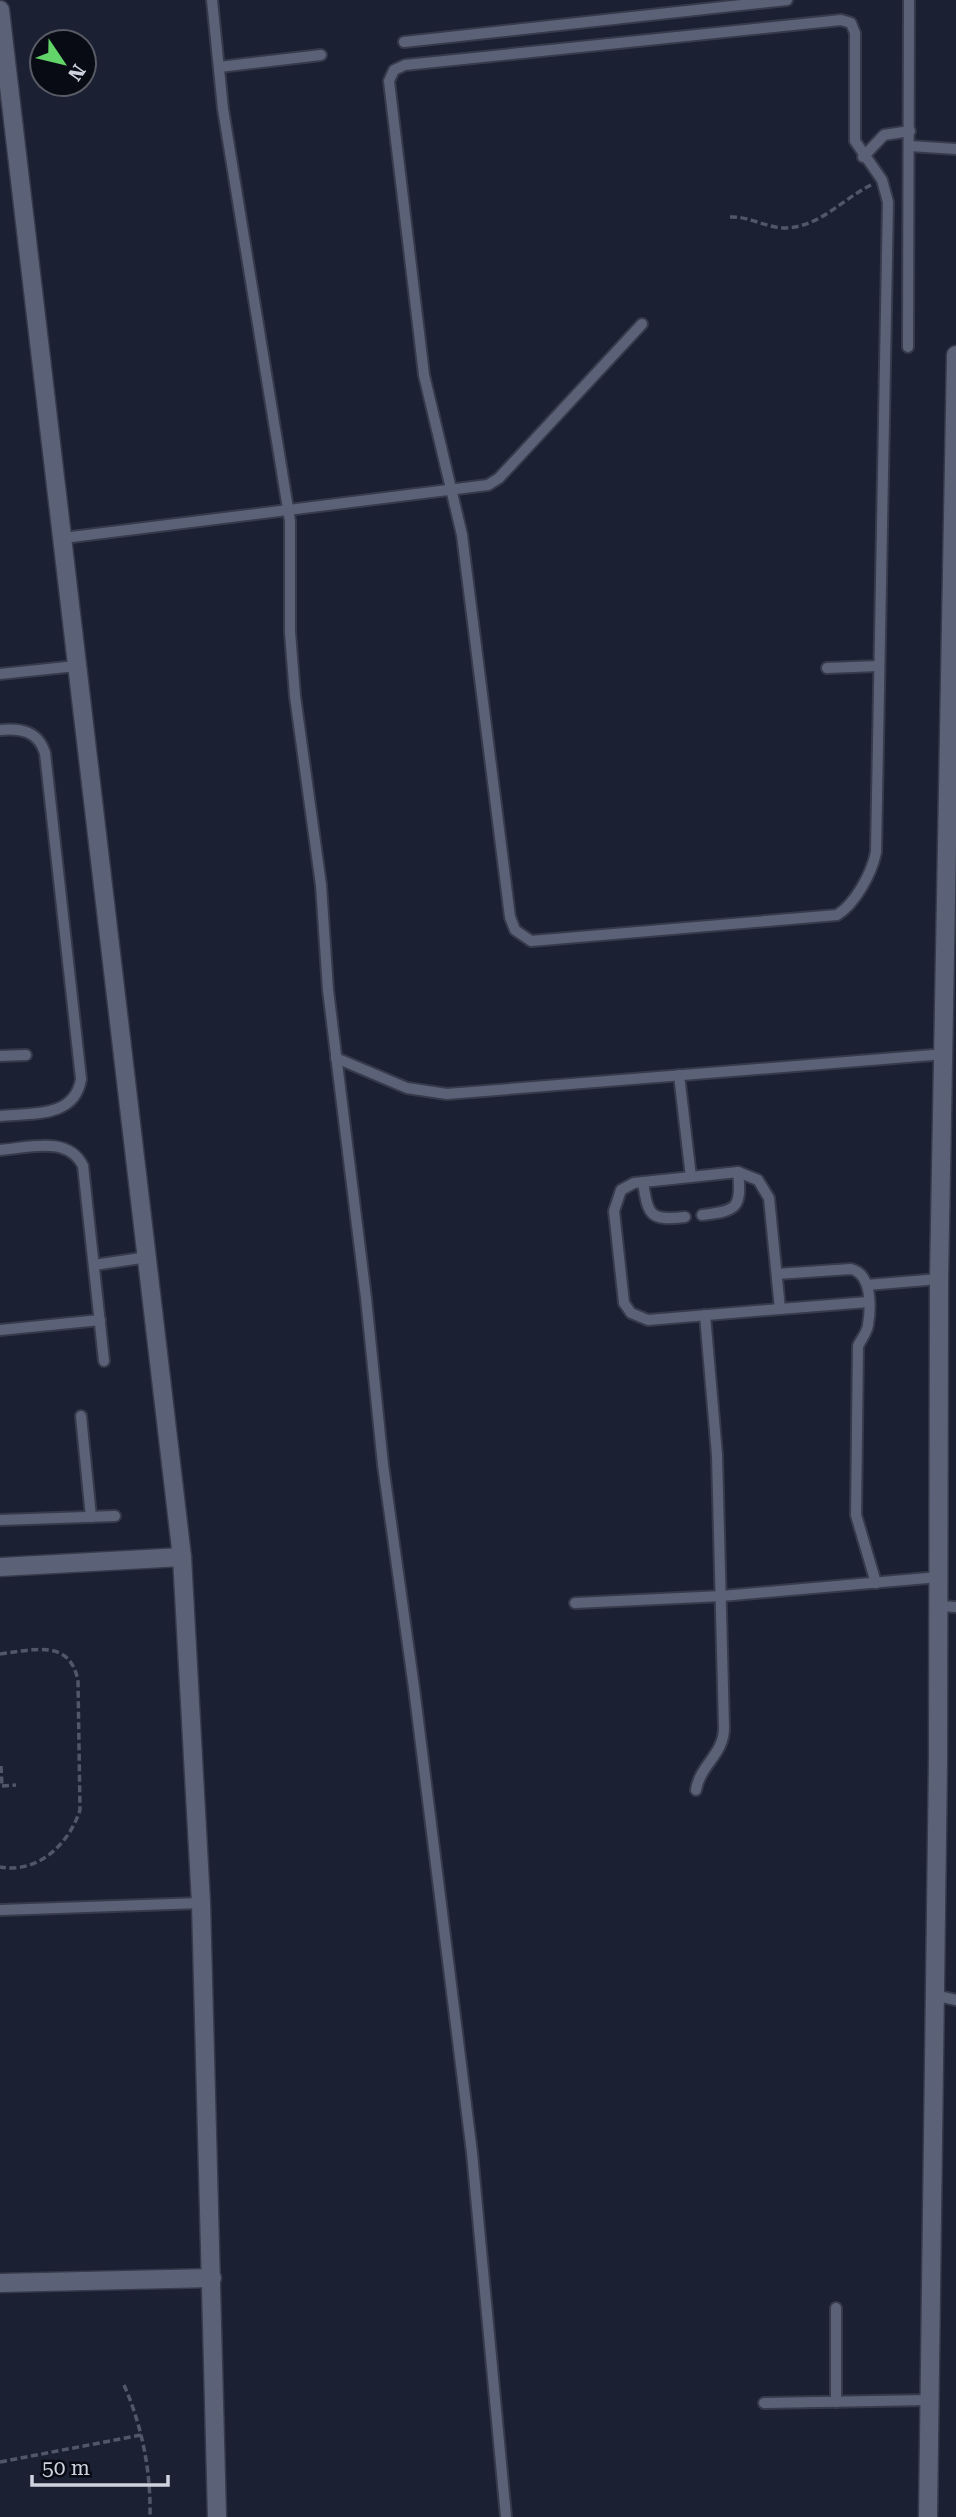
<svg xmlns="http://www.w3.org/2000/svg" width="956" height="2517" viewBox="0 0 956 2517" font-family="'Roboto Serif',serif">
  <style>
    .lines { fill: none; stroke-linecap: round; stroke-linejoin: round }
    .lane-casing { stroke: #363a4a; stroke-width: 14 }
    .street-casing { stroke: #363a4a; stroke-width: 21 }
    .path { stroke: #525768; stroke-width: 3.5; stroke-dasharray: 7 3.5; stroke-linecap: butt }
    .lane { stroke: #5b6278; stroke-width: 10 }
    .street { stroke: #5b6278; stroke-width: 18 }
  </style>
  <rect width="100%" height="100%" fill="#1b2033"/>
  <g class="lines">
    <!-- lane casing -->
    <g class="lane-casing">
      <g id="lane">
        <polyline points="212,0 223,109 290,521 290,632 295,696 321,885 328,990 366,1298 383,1465 414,1688 472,2153 506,2517"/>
        <path d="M841 20 851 23 855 33V141L882 180 888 202 876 852C872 873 855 904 837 915L531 941 515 930 510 917 462 535 424 375 389 81 394 70 405 65Z"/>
        <polyline points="404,42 787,0"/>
        <polyline points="219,67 321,55"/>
        <polyline points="910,146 956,149"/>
        <polyline points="863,157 884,135 910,131"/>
        <polyline points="908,347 909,0"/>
        <polyline points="63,538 488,485 499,478 642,324"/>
        <polyline points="827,668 878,666"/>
        <polyline points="0,674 76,666"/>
        <path d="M0 730C21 728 38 731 45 753L81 1079C75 1118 32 1113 0 1116"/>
        <polyline points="0,1056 26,1055"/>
        <polyline points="336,1058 407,1088 447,1094 945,1054"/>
        <polyline points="679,1075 691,1177"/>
        <path d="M0 1150C28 1148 68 1135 83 1166L104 1361"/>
        <polygon points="738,1172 758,1180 769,1198 780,1309 648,1320 631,1313 624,1303 614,1211 621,1190 634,1183"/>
        <path d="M643 1182C648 1216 650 1221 685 1217"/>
        <path d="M702 1215C737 1211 742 1208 738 1172"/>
        <polyline points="94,1265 148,1257"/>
        <path d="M777 1274 851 1269C872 1274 871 1307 868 1325 867 1333 861 1339 858 1346L856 1515 876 1583"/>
        <polyline points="867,1285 939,1279"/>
        <polyline points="780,1309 868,1302"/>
        <polyline points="0,1330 100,1320"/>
        <polyline points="81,1416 91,1517"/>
        <polyline points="0,1520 115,1516"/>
        <polyline points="575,1603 722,1596 939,1577"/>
        <polyline points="939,1606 956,1607"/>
        <path d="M696 1790C700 1765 724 1754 724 1728L717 1455 705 1315"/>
        <polyline points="0,1910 201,1903"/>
        <polyline points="934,1995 956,2000"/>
        <polyline points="836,2402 836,2308"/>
        <polyline points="764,2403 929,2400"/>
      </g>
    </g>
    <!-- street casing -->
    <g class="street-casing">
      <g id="street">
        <polyline points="0,10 182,1557 201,1903 217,2517"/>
        <polyline points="0,1567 182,1557"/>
        <polyline points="0,2283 212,2278"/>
        <polyline points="928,2517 938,1760 939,1279 956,355"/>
      </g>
    </g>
    <!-- path -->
    <g class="path">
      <path d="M730 217C748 216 765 227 783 228 819 228 841 200 871 185"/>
      <path d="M0 1654C33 1650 70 1638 78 1681L80 1810C69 1844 38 1874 0 1867"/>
      <polyline points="1,1766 2,1786"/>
      <polyline points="2,1786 16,1785"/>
      <path d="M124 2385C142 2426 151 2471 150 2517"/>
      <polyline points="0,2462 141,2435"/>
    </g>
    <!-- lane -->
    <use href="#lane" class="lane"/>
    <!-- street -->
    <use href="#street" class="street"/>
  </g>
  <!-- north arrow -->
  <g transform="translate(63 63) rotate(125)"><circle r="33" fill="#080b13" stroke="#585b65" stroke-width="2"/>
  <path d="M0-5L12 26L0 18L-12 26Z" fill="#62d469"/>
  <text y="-10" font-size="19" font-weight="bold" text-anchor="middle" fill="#cfd3e0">N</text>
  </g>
  <!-- scale -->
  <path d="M32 2475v10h136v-10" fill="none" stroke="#cfd3e0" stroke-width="3.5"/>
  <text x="42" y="2475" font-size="21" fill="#cfd3e0" stroke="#080b13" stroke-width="5" paint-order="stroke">50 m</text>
</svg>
